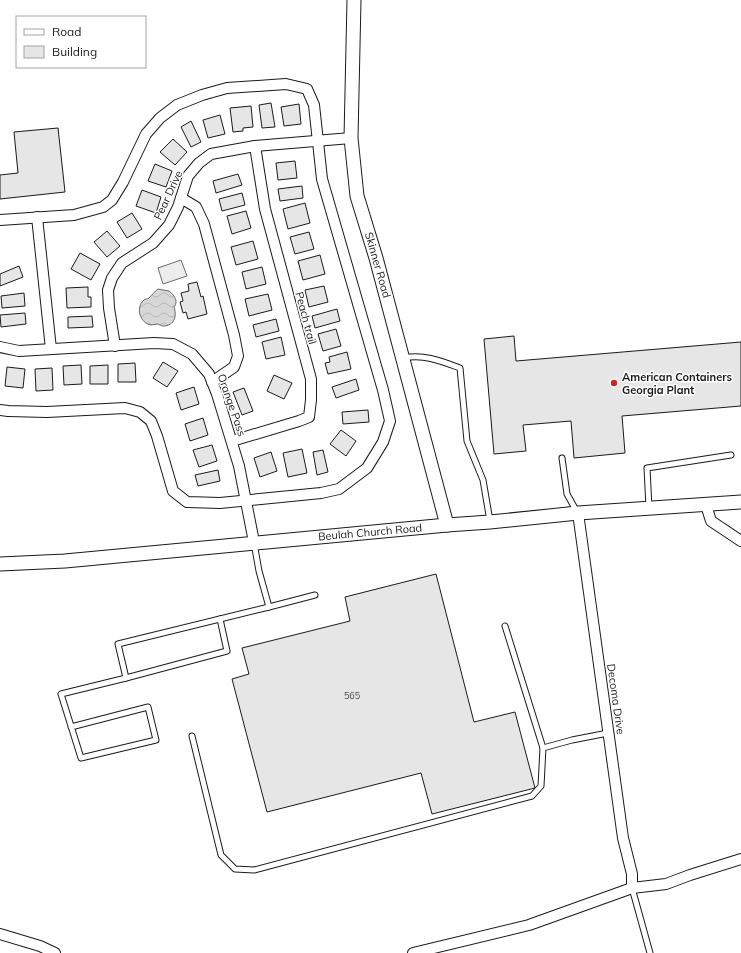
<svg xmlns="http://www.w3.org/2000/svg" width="741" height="953" viewBox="0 0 741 953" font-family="Mulish,sans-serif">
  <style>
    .built { fill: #ededed; stroke: #6a6a6a }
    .water { fill: url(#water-waves); stroke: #6a6a6a }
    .building { fill: #e6e6e6; stroke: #1a1a1a }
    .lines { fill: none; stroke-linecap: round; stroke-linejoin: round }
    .service-casing { stroke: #1a1a1a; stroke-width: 7 }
    .minor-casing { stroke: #1a1a1a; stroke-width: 12 }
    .tertiary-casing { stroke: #1a1a1a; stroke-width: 15 }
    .service { stroke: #fff; stroke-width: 5 }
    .minor { stroke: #fff; stroke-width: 10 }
    .tertiary { stroke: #fff; stroke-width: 13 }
    .poi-dot { fill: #c62828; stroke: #fff; stroke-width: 1.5 }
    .labels { text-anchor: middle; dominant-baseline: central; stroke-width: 3; stroke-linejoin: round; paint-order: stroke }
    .number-label { font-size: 9px; fill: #4d4d4d }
    .street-label { font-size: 11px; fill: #1a1a1a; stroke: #fff }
    .poi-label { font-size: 11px; font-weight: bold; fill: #1a1a1a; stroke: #fff; text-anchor: start }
  </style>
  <defs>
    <pattern id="water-waves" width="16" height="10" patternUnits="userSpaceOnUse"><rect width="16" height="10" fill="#d7d7d7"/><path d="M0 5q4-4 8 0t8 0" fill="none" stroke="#b8b8b8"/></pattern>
  </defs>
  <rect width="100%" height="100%" fill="#fff"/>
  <!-- built -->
  <polygon class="built" points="181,260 187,276 163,284 158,268"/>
  <!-- water -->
  <path class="water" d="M158 289 169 291C174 295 179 301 174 307 177 315 175 326 163 326 161 326 159 324 157 324 155 324 153 325 151 325 140 323 135 308 144 300 145 299 148 299 149 298 152 295 154 292 158 289Z"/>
  <!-- building -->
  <g class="building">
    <polygon points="271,103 275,127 262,128 259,105"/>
    <polygon points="299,104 301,124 284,126 281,107"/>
    <polygon points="251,106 253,127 243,128 243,131 233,132 230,108"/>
    <polygon points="220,115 225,134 208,138 203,120"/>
    <polygon points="191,121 201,142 191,147 181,127"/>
    <polygon points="58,128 65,192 0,199 0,175 18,173 14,132"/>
    <polygon points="173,139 187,152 175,165 160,152"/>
    <polygon points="295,161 297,178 278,180 276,163"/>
    <polygon points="155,164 172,171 166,187 148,181"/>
    <polygon points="238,174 242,185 216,193 213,181"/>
    <polygon points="302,186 303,198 280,201 278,189"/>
    <polygon points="142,190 161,197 156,213 136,206"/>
    <polygon points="242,193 245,205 222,211 219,199"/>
    <polygon points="305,203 310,223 288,229 283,209"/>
    <polygon points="246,211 251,228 232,234 227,216"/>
    <polygon points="132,213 142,229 127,238 117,222"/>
    <polygon points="107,231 120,246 107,257 94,242"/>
    <polygon points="309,232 314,249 295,254 290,237"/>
    <polygon points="253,241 258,259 236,265 231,247"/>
    <polygon points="80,253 100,264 91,280 71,269"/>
    <polygon points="320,255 325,274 303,280 298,261"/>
    <polygon points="19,266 23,277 0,286 0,274"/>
    <polygon points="262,267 266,284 246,289 242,272"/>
    <polygon points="197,282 201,297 203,296 207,314 188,319 186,312 183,313 180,302 183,301 181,293 189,291 188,284"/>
    <polygon points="324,286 328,302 309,307 305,290"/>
    <polygon points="88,287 88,297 91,297 91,307 67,308 66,288"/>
    <polygon points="24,293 25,306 2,308 1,296"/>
    <polygon points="268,294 272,310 249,316 245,299"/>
    <polygon points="337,309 340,321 315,328 312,316"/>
    <polygon points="25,313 26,324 1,327 0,315"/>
    <polygon points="92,316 93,327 68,328 68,317"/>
    <polygon points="276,319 279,331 256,337 253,325"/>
    <polygon points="336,329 341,346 323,351 318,334"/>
    <polygon points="514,336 516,361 741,342 741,406 622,416 625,453 574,458 571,421 523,425 526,451 494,454 484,339"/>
    <polygon points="281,337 285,355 266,359 262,342"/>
    <polygon points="347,352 351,369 328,374 325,363 330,362 329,357"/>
    <polygon points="163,362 178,371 167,387 153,378"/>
    <polygon points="135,363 136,382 118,382 118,364"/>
    <polygon points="81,365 82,384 64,385 63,366"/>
    <polygon points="108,365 108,384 90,384 90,366"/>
    <polygon points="7,367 25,369 23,388 5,386"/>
    <polygon points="52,368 53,390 36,391 35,369"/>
    <polygon points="274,375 292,383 284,399 267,391"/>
    <polygon points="356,379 359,390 336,398 332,387"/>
    <polygon points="194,387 199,404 181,410 176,393"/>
    <polygon points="244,388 253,411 242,415 233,392"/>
    <polygon points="368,410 369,422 343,424 342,412"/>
    <polygon points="203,418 208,435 190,441 185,424"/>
    <polygon points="341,430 356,441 346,456 330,444"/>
    <polygon points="212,445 217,461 199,467 193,450"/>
    <polygon points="302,449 307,473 288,477 283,453"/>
    <polygon points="323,450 328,472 317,475 313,452"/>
    <polygon points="271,452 277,471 260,477 254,458"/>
    <polygon points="218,470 220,481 198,486 195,475"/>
    <polygon points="436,574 474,722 515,712 535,788 432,814 421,773 267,812 232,679 249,674 242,648 350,621 345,597"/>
  </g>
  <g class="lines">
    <!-- service casing -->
    <g class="service-casing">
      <g id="service">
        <path d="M404 358C424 354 441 361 460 368L467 441 483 480 490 521"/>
        <polyline points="562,458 567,494 577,512"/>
        <polyline points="649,508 647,468 731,455"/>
        <polyline points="254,543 259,571 269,607 315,595"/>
        <polyline points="505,626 543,748"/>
        <polyline points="126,678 227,651 220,619"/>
        <polyline points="71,727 148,707 156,740 81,758 61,694 126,678 118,644 269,607"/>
        <polyline points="192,736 221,855 235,869 254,870 532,796 541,786 543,748 572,740 608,733"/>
        <polyline points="632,888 650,953"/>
      </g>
    </g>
    <!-- minor casing -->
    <g class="minor-casing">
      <g id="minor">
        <polyline points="181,198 196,207 204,224 234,335 238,356 234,367 212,382"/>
        <polyline points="37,217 51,349"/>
        <polyline points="0,220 74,215 103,207 112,200 123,182 146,134 160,118 177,105 202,95 227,88 286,84 307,89 314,105 322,179 383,390 390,421 383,442 367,468 339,489 321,493 220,503 187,502 173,491 157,436 151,421 140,412 125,408 47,412 8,411 0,410"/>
        <polyline points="115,346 109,308 108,290 112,278 122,263 153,243 169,225 178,207 188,176 199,163 211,154 255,146 351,138"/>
        <polyline points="0,347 19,351 154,343 173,344 192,354 209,374 217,394 239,466 254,542"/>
        <polyline points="232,441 299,421 309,417 311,400 311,379 265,209 255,146"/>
        <polyline points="706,505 711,521 741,541"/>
        <polyline points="578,513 623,838 632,874 632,888 666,884 690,875 741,859"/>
        <polyline points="0,934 40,946 55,953"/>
        <polyline points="413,953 529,925 632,888"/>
      </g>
    </g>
    <!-- tertiary casing -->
    <g class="tertiary-casing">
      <g id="tertiary">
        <polyline points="354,0 351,138 357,196 376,258 447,525"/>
        <polyline points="0,564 65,561 447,525 490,522 578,513 741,502"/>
      </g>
    </g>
    <!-- service -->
    <use href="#service" class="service"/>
    <!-- minor -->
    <use href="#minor" class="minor"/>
    <!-- tertiary -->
    <use href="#tertiary" class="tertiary"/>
  </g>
  <!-- markers -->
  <circle class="poi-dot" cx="614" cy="383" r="4"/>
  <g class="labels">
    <!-- number labels -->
    <g class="number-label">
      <text x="352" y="695">565</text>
    </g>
    <!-- street labels -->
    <g class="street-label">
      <text transform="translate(168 195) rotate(-65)">Pear Drive</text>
      <text transform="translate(378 265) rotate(74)">Skinner Road</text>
      <text transform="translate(306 318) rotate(75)">Peach trail</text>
      <text transform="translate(232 405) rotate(71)">Orange Pass</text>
      <text transform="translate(370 532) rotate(-5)">Beulah Church Road</text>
      <text transform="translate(616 699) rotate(82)">Decoma Drive</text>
    </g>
    <!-- poi labels -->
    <g class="poi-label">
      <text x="622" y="377">American Containers<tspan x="622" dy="13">Georgia Plant</tspan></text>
    </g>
  </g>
  <!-- legend -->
  <rect x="16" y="16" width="130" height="52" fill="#ffffff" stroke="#a3a3a3"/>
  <rect x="24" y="29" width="20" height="6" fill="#ffffff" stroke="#a3a3a3"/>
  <text x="52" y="36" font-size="12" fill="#1a1a1a">Road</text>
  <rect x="24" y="46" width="20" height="12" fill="#e6e6e6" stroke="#a3a3a3"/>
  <text x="52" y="56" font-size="12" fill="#1a1a1a">Building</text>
</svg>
